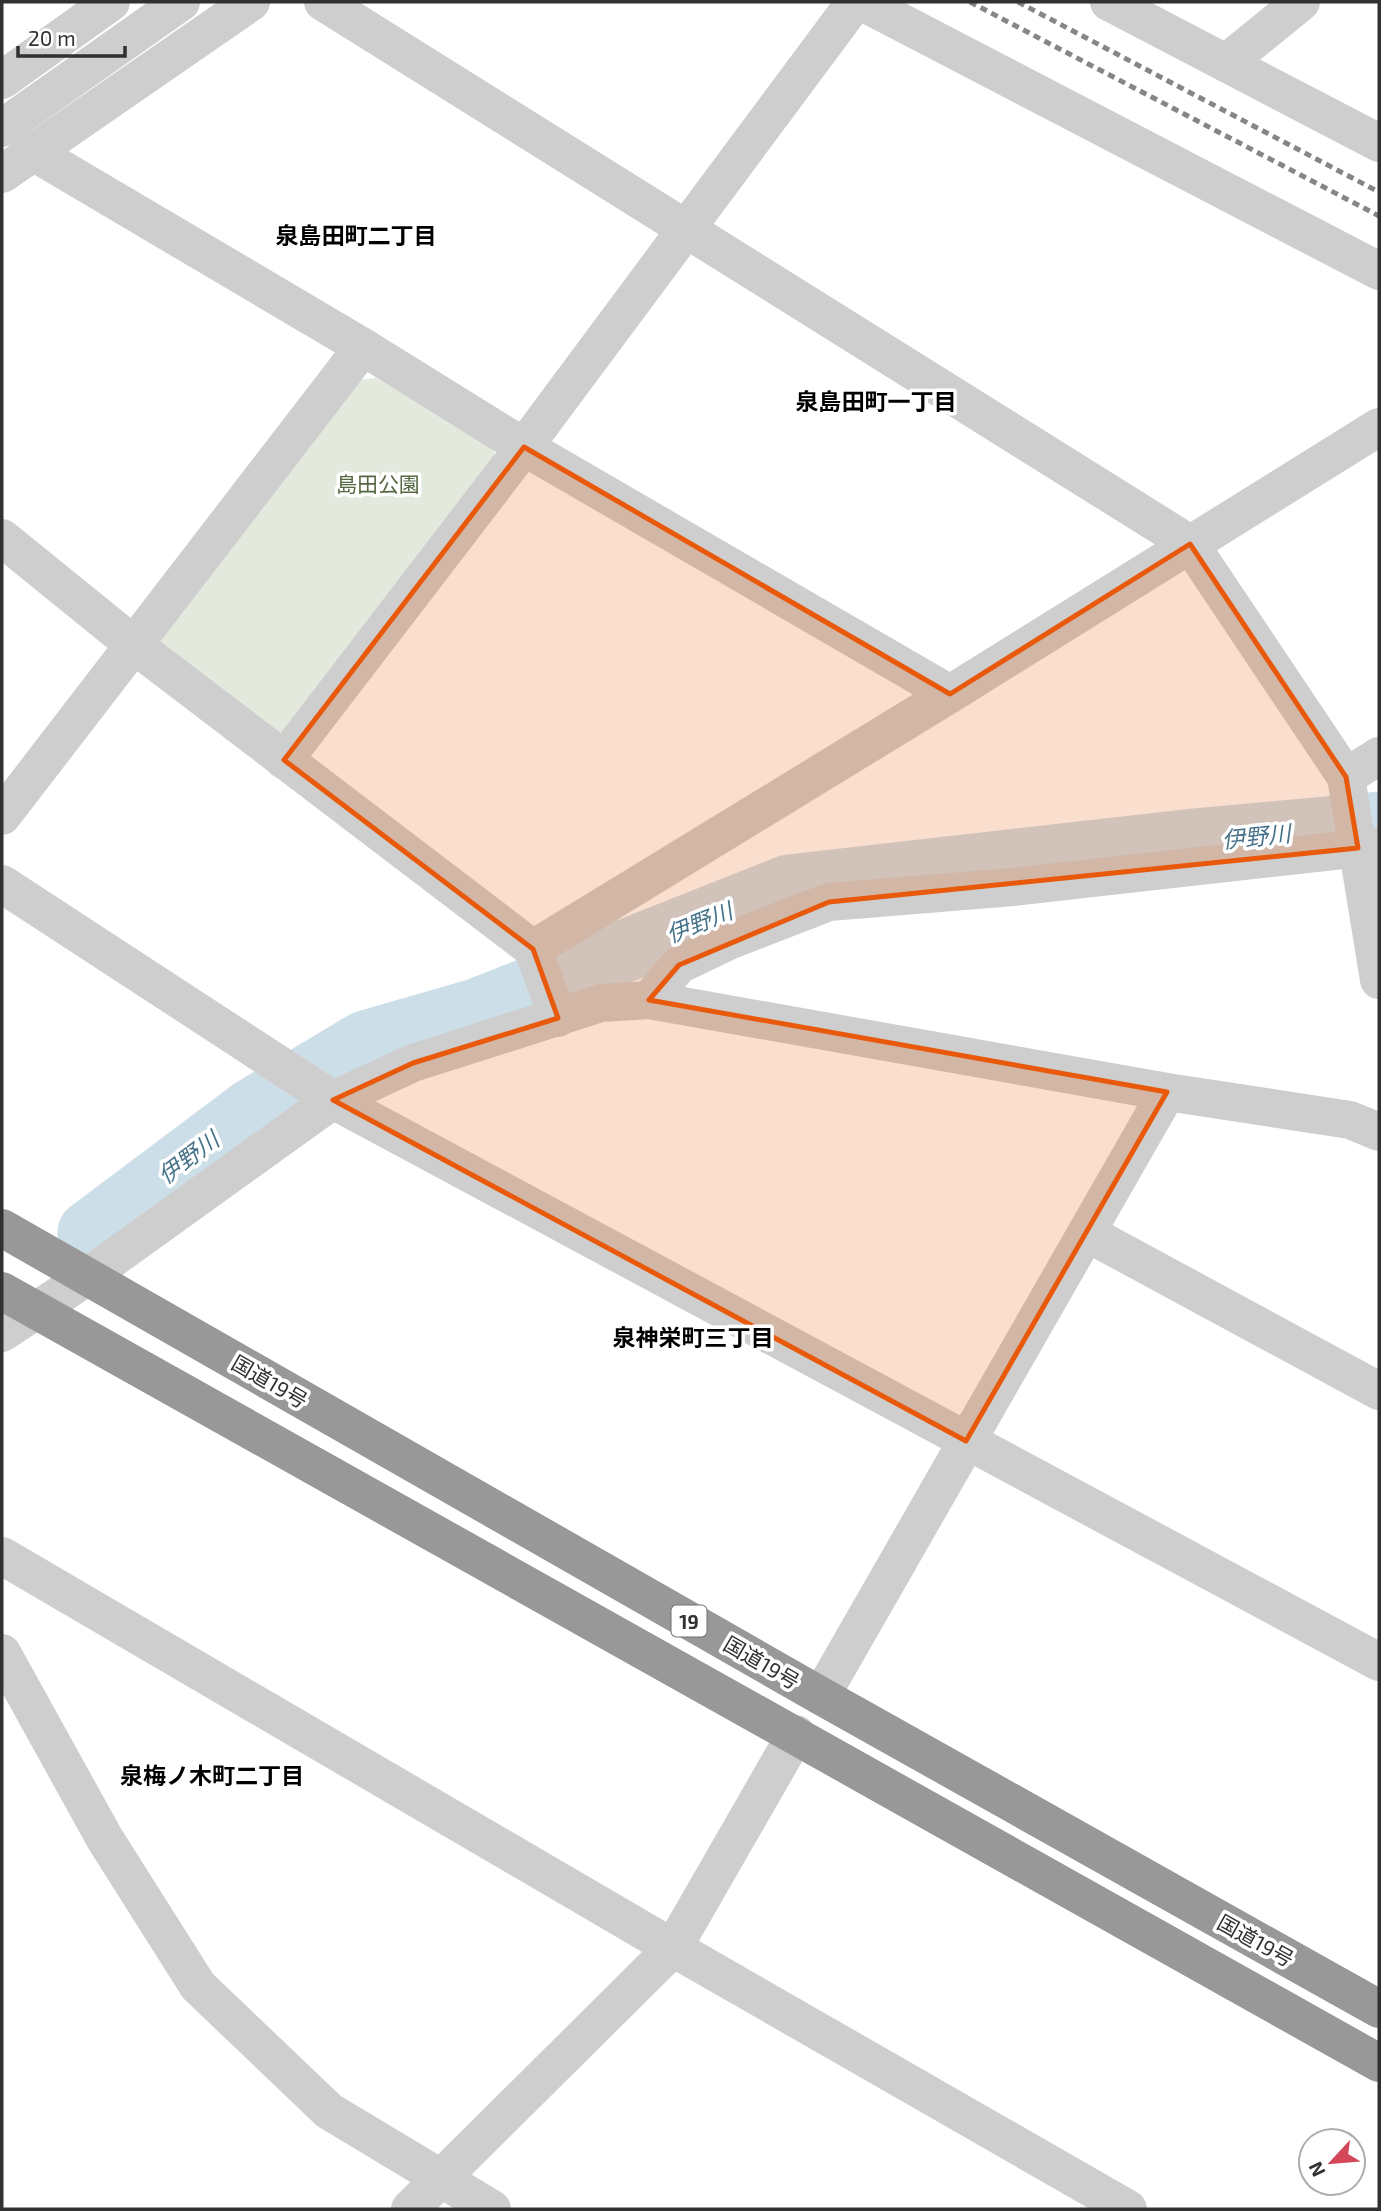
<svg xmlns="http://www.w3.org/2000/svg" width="1381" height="2211" viewBox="0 0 1381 2211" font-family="'Exo 2','Noto Sans JP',sans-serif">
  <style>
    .green { fill: #e4e9dd }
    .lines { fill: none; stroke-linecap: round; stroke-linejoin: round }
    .river { stroke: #ccdee7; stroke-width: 63 }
    .minor { stroke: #cecece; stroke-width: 38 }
    .highway { stroke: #989898; stroke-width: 38 }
    .rail { stroke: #868686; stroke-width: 5; stroke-dasharray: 7 5; stroke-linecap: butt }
    .marked { fill: #e8590c; fill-opacity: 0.2; stroke: #e8590c; stroke-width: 5; stroke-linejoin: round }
    .labels { text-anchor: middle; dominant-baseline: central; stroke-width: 7; stroke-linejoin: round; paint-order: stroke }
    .shield { fill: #fff; stroke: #6f6f6f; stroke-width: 2 }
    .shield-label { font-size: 19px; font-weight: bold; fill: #313131 }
    .park-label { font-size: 21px; fill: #556842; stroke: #fff }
    .street-label { font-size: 21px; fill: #313131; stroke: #fff }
    .neighbourhood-label { font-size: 23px; font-weight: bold; fill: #000; stroke: #fff }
    .water-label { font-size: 23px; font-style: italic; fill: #47738a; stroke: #fff }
  </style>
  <rect width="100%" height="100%" fill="#fff"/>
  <!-- green -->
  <polygon class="green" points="376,378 494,447 494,462 288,731 277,733 162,648 160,638 357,380"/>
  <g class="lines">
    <!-- river -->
    <polyline class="river" points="89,1232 253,1109 365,1042 476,1010 789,886 1194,840 1379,823"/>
    <!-- minor -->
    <g class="minor">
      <polyline points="323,2 1190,544 1346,777 1379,980"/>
      <polyline points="862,2 1379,271"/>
      <polyline points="1109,2 1379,143"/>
      <polyline points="1226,63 1301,2"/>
      <polyline points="2,80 111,2"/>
      <polyline points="2,128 181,2"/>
      <polyline points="33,152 363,347 524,447 950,694"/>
      <polyline points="2,174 251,2"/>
      <polyline points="2,538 134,645 533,949 558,1018"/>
      <polyline points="284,760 524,447 855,2"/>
      <polyline points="1346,777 1379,756"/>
      <polyline points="2,816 363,347"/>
      <polyline points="2,884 333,1100 1379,1662"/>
      <polyline points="533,949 950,694 1379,427"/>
      <polyline points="649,1000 679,965 731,940 829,902 1013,887 1379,846"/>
      <polyline points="1087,1233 1379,1391"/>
      <polyline points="2,1333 87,1277 333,1100 413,1063 601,1003 649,1000 1167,1092 1350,1120 1379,1132"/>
      <polyline points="2,1556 673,1948 1128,2209"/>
      <polyline points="2,1653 105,1839 198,1986 329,2111 492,2209"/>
      <polyline points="821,1696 1167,1092"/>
      <polyline points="410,2209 673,1948 796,1734"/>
    </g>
    <!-- highway -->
    <g class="highway">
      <polyline points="2,1228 821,1696 1379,2009"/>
      <polyline points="2,1291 1379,2063"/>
    </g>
    <!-- rail -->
    <g class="rail">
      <polyline points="970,2 1379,216"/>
      <polyline points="1018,2 1379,192"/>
    </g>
  </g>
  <!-- marked area -->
  <path class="marked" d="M524 447 950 694 1190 544 1346 777 1358 848 829 902 679 965 649 1000 1167 1092 966 1441 333 1100 413 1063 558 1018 533 949 284 760Z"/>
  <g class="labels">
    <!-- shield labels -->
    <rect class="shield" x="671.5" y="1605.5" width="35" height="31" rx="5"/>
    <g class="shield-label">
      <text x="689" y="1621">19</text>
    </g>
    <!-- park labels -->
    <g class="park-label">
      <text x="378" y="483">島田公園</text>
    </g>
    <!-- street labels -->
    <g class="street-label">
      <text transform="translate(270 1381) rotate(30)">国道19号</text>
      <text transform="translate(762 1662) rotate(30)">国道19号</text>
      <text transform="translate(1256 1940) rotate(29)">国道19号</text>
    </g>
    <!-- neighbourhood labels -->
    <g class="neighbourhood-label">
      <text x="356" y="235">泉島田町二丁目</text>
      <text x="876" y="401">泉島田町一丁目</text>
      <text x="693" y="1337">泉神栄町三丁目</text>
      <text x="212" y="1775">泉梅ノ木町二丁目</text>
    </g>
    <!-- water labels -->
    <g class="water-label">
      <text transform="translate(1256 836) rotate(-6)">伊野川</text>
      <text transform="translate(699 922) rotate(-22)">伊野川</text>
      <text transform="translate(188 1157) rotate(-37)">伊野川</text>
    </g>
  </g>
  <!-- border -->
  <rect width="1381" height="2211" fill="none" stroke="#313131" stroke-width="7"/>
  <!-- north arrow -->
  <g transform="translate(1332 2162) rotate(244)"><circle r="33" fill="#ffffff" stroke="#adadad" stroke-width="2"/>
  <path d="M0-5L12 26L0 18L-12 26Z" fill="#d24858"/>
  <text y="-10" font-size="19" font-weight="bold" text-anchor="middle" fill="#313131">N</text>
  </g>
  <!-- scale -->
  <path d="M18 46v10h107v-10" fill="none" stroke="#313131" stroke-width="3.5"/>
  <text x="28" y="46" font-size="21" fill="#313131" stroke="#ffffff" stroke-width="5" paint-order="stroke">20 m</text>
</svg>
